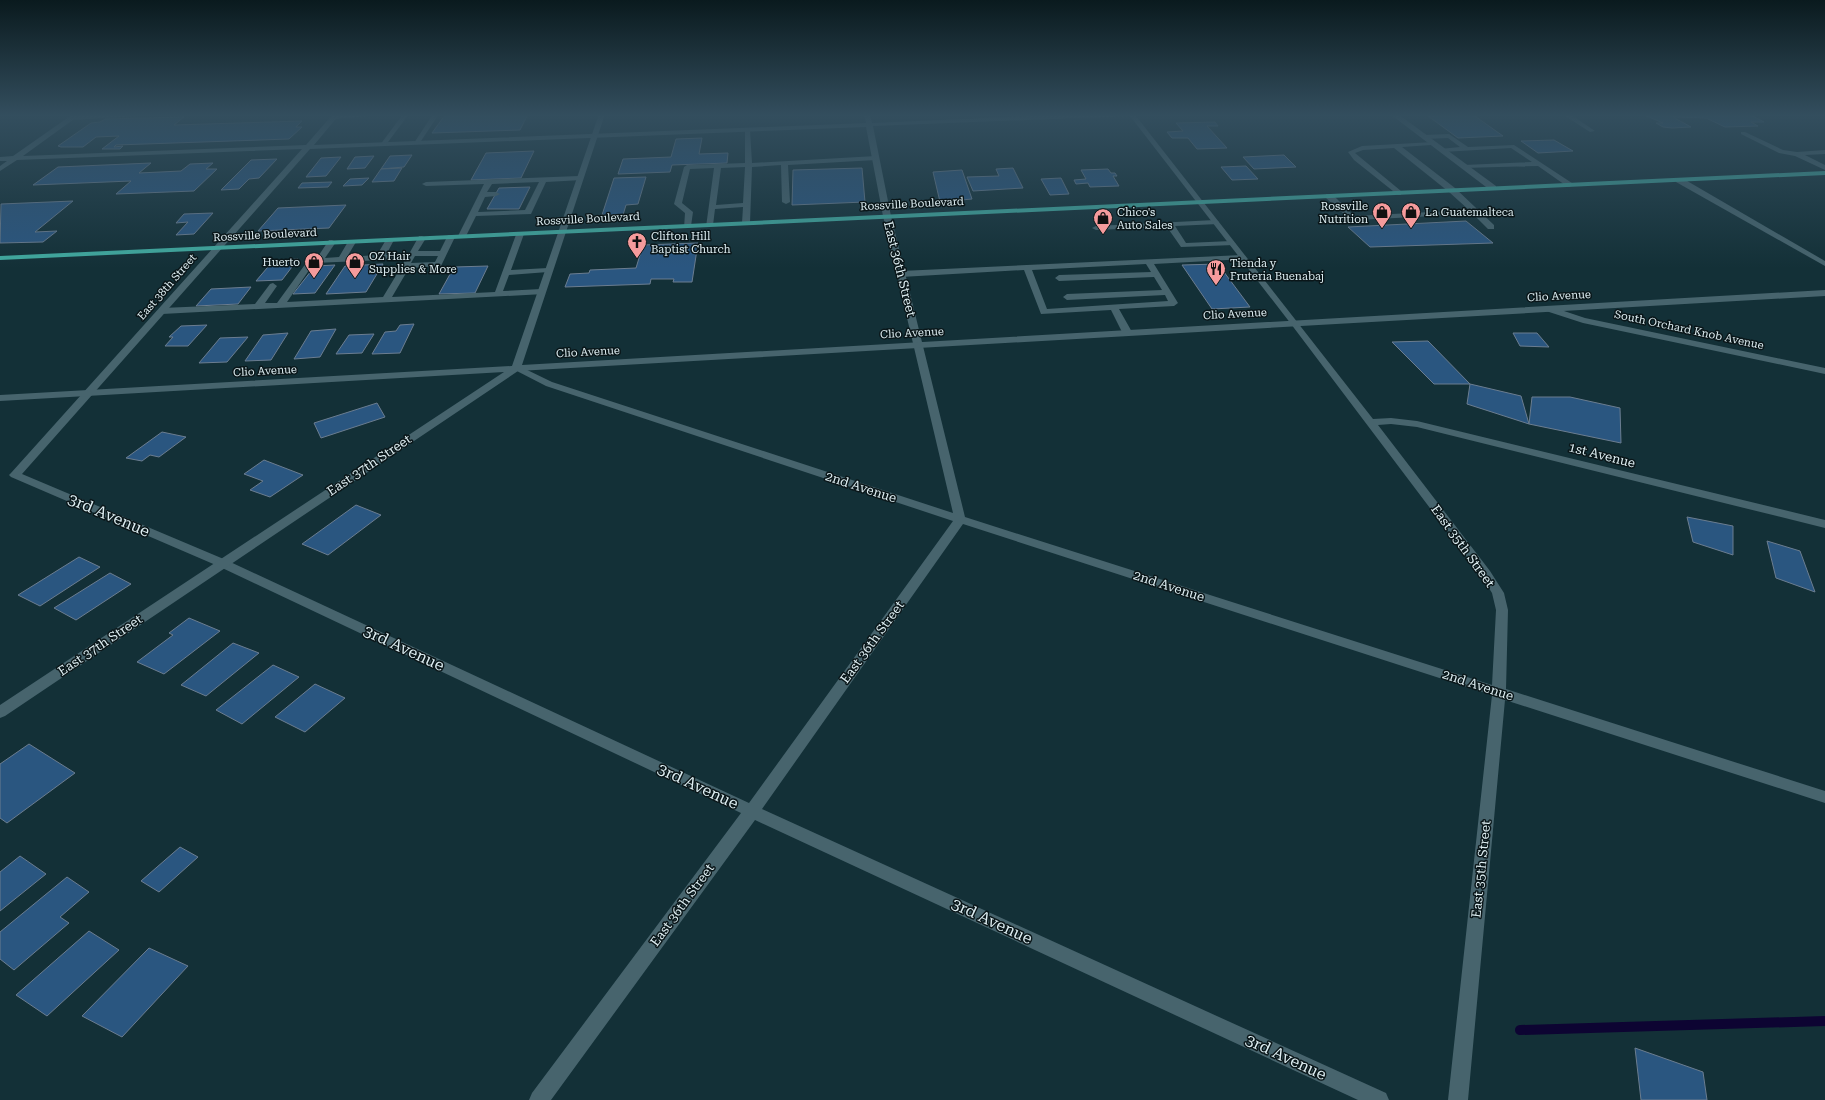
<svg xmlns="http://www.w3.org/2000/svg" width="1825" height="1100" viewBox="0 0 1825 1100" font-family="'Roboto Serif',serif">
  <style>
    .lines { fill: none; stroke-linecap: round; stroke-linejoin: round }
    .stream { stroke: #0d0432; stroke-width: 10 }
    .building { fill: #2a5680; stroke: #6b7d90 }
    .lane { fill: #47646d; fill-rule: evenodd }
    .street { fill: #47646d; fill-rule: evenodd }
    .secondary { fill: #47646d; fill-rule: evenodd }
    .highway { fill: #41aba0; fill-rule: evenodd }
    .labels { text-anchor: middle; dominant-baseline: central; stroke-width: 3; stroke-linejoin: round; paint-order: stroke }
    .far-street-label { font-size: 11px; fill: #deeef2; stroke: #0a1619 }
    .far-poi-label { font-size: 11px; fill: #deeef2; stroke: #0a1619; text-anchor: start }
    .street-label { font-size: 13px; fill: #deeef2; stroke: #0a1619 }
    .near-street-label { font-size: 16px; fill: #deeef2; stroke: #0a1619 }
  </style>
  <rect width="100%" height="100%" fill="#133037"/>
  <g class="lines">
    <!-- stream -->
    <polyline class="stream" points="1520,1030 1825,1021"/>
  </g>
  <!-- building -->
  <g class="building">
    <polygon points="528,114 520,130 432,133 445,115"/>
    <polygon points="1472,114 1503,136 1458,138 1428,116"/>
    <polygon points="1642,114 1749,114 1764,122 1751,122 1758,126 1725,127 1706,118 1673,117 1691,127 1672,128 1663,127 1656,123 1663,123"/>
    <polygon points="184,117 174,125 302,121 296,127 302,127 289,139 116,145 114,147 123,146 120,149 102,149 119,136 96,137 83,147 61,147 58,146 91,123 100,122 105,119"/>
    <polygon points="1215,122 1218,126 1207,126 1227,148 1197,149 1188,138 1172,138 1167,132 1183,131 1176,123"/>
    <polygon points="702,138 699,154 728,153 727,163 672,165 670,172 618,174 623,159 671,157 676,139"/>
    <polygon points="1554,140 1573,151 1538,153 1521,141"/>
    <polygon points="534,151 521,178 471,180 486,153"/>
    <polygon points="412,155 404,167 381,169 390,156"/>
    <polygon points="1284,155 1296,167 1254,169 1243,157"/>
    <polygon points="374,156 365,168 347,169 355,157"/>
    <polygon points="341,157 326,176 306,177 321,158"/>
    <polygon points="277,159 259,178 249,179 239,189 221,190 251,160"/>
    <polygon points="151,163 139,173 181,171 190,164 213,163 206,169 217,169 194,191 116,194 131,181 33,185 58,167"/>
    <polygon points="1246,166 1258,179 1232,180 1221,167"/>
    <polygon points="402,168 394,181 372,182 381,169"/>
    <polygon points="862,168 865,202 792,205 793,170"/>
    <polygon points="1013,168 1023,188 973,191 967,177 999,176 996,169"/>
    <polygon points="1108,169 1111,173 1115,173 1117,176 1113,176 1119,186 1090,187 1088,183 1076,184 1074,180 1086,179 1081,170"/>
    <polygon points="962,170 972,199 940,202 933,172"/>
    <polygon points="646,177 638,204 626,205 623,215 602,215 614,178"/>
    <polygon points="369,178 362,185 343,186 350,179"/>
    <polygon points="1061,178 1069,194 1050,195 1041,179"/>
    <polygon points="332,182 328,187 298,188 302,183"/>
    <polygon points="530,187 519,209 487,209 499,188"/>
    <polygon points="73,201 35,232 57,231 43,242 0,243 1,204"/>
    <polygon points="346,205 329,228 258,231 278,208"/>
    <polygon points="213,213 194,234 176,235 188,222 176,223 184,214"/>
    <polygon points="1466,221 1493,243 1370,247 1348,227"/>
    <polygon points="698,243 692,282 673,282 674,279 651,279 650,284 565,287 570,274 589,273 590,270 636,268 643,245"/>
    <polygon points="298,259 282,280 256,281 273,261"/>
    <polygon points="383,264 366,292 326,294 345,266"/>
    <polygon points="1218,264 1250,307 1212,309 1182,265"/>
    <polygon points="335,265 315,293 293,294 315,266"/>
    <polygon points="488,266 475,293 439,294 454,267"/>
    <polygon points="251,287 238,304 196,306 211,289"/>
    <polygon points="414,324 400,353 372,354 385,332 396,331 400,325"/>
    <polygon points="207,325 188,346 165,346 173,337 169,337 181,326"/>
    <polygon points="336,329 320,357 294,359 311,331"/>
    <polygon points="288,333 271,360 245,361 263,335"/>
    <polygon points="1513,333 1537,333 1549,347 1520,346"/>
    <polygon points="374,334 362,353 336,354 349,335"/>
    <polygon points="248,337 227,362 199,363 220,338"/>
    <polygon points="1428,341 1470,384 1434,384 1392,342"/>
    <polygon points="1470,384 1521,396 1529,424 1467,404"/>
    <polygon points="1532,397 1570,397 1620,408 1621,443 1529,424"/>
    <polygon points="377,403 385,417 321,438 314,423"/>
    <polygon points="162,432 186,437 159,457 150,455 142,461 126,458"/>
    <polygon points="264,460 303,475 270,497 250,490 263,481 244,474"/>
    <polygon points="356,505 381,515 328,555 302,544"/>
    <polygon points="1687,517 1733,526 1733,555 1693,542"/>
    <polygon points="1767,541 1800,551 1815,592 1776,578"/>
    <polygon points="79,557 100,567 40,606 18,595"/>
    <polygon points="110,573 131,584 76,620 54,608"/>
    <polygon points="189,618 220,631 164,674 137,662 173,635 169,633"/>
    <polygon points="233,643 259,653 206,696 181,685"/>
    <polygon points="273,665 299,677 242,724 216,710"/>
    <polygon points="315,684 345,698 305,732 275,717"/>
    <polygon points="29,744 75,773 7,823 0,818 0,764"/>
    <polygon points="180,847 198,857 159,892 141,881"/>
    <polygon points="20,856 46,874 0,911 0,872"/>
    <polygon points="67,877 89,892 60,917 69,923 14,970 0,959 0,932"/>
    <polygon points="89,931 119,950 47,1016 16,995"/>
    <polygon points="149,948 188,966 122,1037 82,1016"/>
    <polygon points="1635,1048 1703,1072 1707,1100 1641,1100"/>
  </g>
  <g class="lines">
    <!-- lane -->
    <g class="lane">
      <polygon points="113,114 171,114 72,120 69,118 72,116"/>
      <polygon points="347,114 390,114 335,119 332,117"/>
      <polygon points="403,114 409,114 385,146 381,146 380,145"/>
      <polygon points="433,114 439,114 419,144 415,144 414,143"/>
      <polygon points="1562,114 1570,114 1595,131 1590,132"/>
      <path d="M745 129 750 130 752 163 876 156 879 158 876 160 788 165 790 202 786 204 782 202 781 165 752 167 750 223 746 225 742 223 743 207 715 209 713 225 706 227 714 168 690 169 682 203 693 212 691 226 684 228 685 213 674 204 684 167 687 165 745 163ZM745 167 743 203 716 205 721 168Z"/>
      <polygon points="1741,132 1745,132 1783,150 1797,152 1825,150 1825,154 1805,155 1825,165 1825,170 1795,156 1779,153 1741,134"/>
      <polygon points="1449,134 1468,147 1514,145 1575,185 1568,187 1538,166 1462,168 1461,167 1464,165 1532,162 1511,148 1442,152 1440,151 1440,149 1460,147 1448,138 1424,139 1421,137 1424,135"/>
      <polygon points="1433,142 1434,143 1431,145 1402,147 1455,188 1494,225 1494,229 1488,229 1473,214 1337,221 1337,217 1346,216 1326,198 1326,194 1332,194 1354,216 1469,210 1449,192 1394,148 1363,150 1355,153 1401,191 1401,195 1398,195 1354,160 1348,152 1362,146"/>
      <path d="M579 176H582V180L546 182 531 214 476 216 466 236 462 238 458 236 484 184 426 186 422 184 426 182ZM539 182 525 210 478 212 485 197 496 196 500 194 496 192H487L492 184Z"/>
      <polygon points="1215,220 1219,222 1218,224 1175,226 1186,243 1231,241 1234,241 1234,245 1181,247 1167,227 1096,230 1092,228 1096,226"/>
      <path d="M517 232 524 234 511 270 548 268 552 270 548 272 509 275 503 291 541 289 545 292 544 294 162 314 158 311 162 308 255 304 270 284 273 283 277 286 265 303H277L309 259 317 258 329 240H332L336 242 325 258 339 257 349 240H352L356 242 347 257 377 255 387 238H390L394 240 386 255 409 254 419 236H422L426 238 418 251H440L448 235H454L455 237 441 266 409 268 392 297 495 292ZM415 256H438L435 262 411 263ZM406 259 383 297 287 302 314 263Z"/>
      <path d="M1242 255 1246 257 1245 259 1154 264 1178 303 1174 306 1119 309 1132 332 1127 335 1122 332 1111 310 1041 314 1024 270 901 277 897 274 901 271ZM1146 264 1151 272 1059 275 1055 278 1059 281 1154 277 1162 290 1067 294 1063 297 1067 300 1165 295 1168 301 1047 309 1032 270Z"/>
    </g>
    <!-- street -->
    <g class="street">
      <path d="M73 114H81L23 156 306 145 333 114H340L314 145 866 123 864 114H870L872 123 1077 114H1138L1136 116 1373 419 1391 418 1417 421 1825 520V528L1417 427 1391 424 1378 425 1490 571 1504 593 1508 610 1506 689 1825 791V803L1505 700 1468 1100H1448L1492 695 963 524 762 809 1386 1093 1389 1100H1358L755 820 551 1100H529L532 1093 741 813 218 566 11 477 9 475 11 473 302 149 17 160 0 171V166L7 161H0V157L13 156ZM1130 116 1291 324 1482 577 1492 593 1496 610 1492 685 965 517 891 216 873 126ZM866 127 883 216 953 513 552 382 519 366H513L511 368 546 386 953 521 749 803 226 560 22 474 310 149Z"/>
      <polygon points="1390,114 1398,114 1496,186 1496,190 1490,190"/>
      <polygon points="1676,178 1682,178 1825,261 1825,266 1676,182"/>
      <polygon points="1549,306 1585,318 1825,368 1825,374 1583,323 1546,311 1546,307"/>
    </g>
    <!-- secondary -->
    <polygon class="secondary" points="599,114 605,114 522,365 1825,290 1825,296 518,371 5,716 0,718 0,705 504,372 0,401 0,395 512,366"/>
    <!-- highway -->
    <polygon class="highway" points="1825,171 1825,175 0,260 0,256"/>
  </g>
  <!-- sky -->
  <linearGradient id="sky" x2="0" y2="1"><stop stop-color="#0a1a1e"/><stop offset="0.43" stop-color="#334e5e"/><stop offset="1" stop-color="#334e5e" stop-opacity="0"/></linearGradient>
  <rect width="1825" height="268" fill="url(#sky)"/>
  <!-- icons -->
  <defs>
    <g id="shop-pin" transform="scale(1)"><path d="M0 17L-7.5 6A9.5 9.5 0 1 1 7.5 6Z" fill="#f59b9c" stroke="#0a1619"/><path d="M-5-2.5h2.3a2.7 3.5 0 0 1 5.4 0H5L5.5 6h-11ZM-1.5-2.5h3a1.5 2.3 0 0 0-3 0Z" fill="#111"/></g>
    <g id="church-pin" transform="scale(1)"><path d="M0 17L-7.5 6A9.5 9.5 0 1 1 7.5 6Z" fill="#f59b9c" stroke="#0a1619"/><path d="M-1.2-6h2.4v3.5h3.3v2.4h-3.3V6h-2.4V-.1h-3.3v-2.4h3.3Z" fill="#111"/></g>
    <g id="restaurant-pin" transform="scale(1)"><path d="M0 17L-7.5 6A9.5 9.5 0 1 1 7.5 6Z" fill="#f59b9c" stroke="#0a1619"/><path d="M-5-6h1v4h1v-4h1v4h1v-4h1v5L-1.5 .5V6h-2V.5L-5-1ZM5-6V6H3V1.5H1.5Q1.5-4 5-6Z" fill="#111"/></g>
  </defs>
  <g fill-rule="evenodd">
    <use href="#shop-pin" x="1382" y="212"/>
    <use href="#shop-pin" x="1411" y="212"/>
    <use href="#shop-pin" x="1103" y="218"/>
    <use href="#church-pin" x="637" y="242"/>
    <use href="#shop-pin" x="314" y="262"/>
    <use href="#shop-pin" x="355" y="262"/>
    <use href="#restaurant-pin" x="1216" y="269"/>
  </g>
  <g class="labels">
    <!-- far-street labels -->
    <g class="far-street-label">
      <text transform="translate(912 204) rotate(-3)">Rossville Boulevard</text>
      <text transform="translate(588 219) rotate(-3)">Rossville Boulevard</text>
      <text transform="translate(265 235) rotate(-3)">Rossville Boulevard</text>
      <text transform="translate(167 287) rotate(-49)">East 38th Street</text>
      <text transform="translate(1559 296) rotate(-3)">Clio Avenue</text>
      <text transform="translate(1235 314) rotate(-3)">Clio Avenue</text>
      <text transform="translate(1689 330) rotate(12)">South Orchard Knob Avenue</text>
      <text transform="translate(912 333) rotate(-3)">Clio Avenue</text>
      <text transform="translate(588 352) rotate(-3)">Clio Avenue</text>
      <text transform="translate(265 371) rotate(-3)">Clio Avenue</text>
    </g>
    <!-- far-poi labels -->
    <g class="far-poi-label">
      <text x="1368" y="206" text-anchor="end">Rossville<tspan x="1368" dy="13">Nutrition</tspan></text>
      <text x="1117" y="212">Chico's<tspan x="1117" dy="13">Auto Sales</tspan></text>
      <text x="1425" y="212">La Guatemalteca</text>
      <text x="651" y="236">Clifton Hill<tspan x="651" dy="13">Baptist Church</tspan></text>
      <text x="369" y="256">OZ Hair<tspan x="369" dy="13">Supplies &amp; More</tspan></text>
      <text x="300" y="262" text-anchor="end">Huerto</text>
      <text x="1230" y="263">Tienda y<tspan x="1230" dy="13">Fruteria Buenabaj</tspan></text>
    </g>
    <!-- street labels -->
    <g class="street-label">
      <text transform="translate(900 269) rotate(76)">East 36th Street</text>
      <text transform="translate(1602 455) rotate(14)">1st Avenue</text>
      <text transform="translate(369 465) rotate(-34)">East 37th Street</text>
      <text transform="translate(861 487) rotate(18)">2nd Avenue</text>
      <text transform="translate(1463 546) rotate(54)">East 35th Street</text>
      <text transform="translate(1169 586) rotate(18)">2nd Avenue</text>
      <text transform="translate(872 642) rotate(-54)">East 36th Street</text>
      <text transform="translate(100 645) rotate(-34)">East 37th Street</text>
      <text transform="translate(1478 685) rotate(18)">2nd Avenue</text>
      <text transform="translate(1481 869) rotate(-84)">East 35th Street</text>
      <text transform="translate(682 905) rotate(-54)">East 36th Street</text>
    </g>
    <!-- near-street labels -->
    <g class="near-street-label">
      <text transform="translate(109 515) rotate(23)">3rd Avenue</text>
      <text transform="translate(404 648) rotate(25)">3rd Avenue</text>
      <text transform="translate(698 786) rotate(25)">3rd Avenue</text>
      <text transform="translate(992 921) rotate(25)">3rd Avenue</text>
      <text transform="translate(1286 1057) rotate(25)">3rd Avenue</text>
    </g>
  </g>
</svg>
